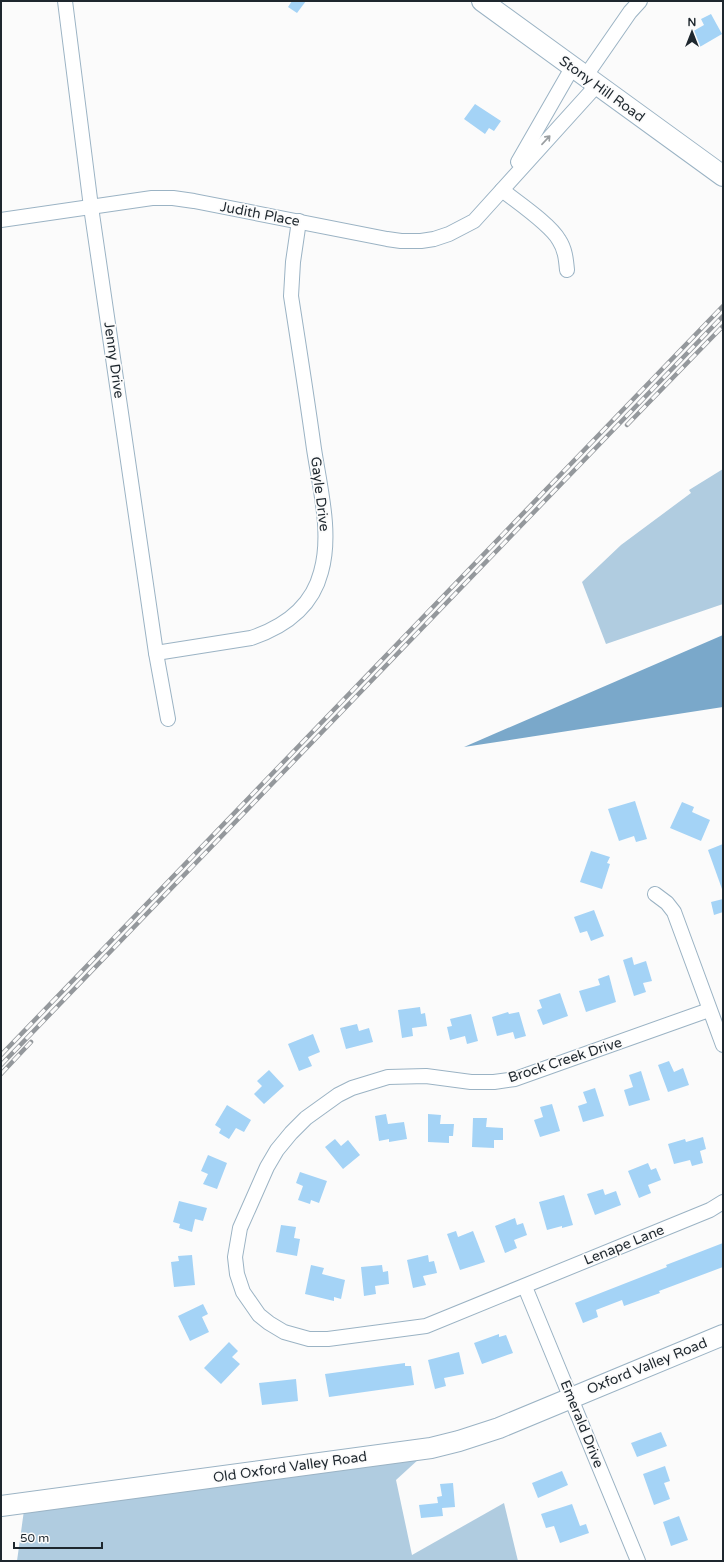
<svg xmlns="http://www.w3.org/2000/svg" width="724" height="1562" viewBox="0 0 724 1562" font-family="'Varela Round',sans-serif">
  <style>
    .green { fill: #b0cce0 }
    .water { fill: #7aa8ca }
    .building { fill: #a4d3f6 }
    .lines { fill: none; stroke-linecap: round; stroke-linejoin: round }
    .street-casing { stroke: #9bb3c4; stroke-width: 16 }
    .secondary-casing { stroke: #9bb3c4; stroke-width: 22 }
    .street { stroke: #fff; stroke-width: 14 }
    .secondary { stroke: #fff; stroke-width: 20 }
    .rail-casing { stroke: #94989c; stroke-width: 4.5 }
    .rail { stroke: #fbfbfb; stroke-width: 3; stroke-dasharray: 9; stroke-linecap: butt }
    .oneway { stroke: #9a9ea1 }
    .labels { text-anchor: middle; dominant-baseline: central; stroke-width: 3.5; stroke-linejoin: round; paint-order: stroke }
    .street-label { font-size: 14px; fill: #1e272e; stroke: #fbfbfb }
  </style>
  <rect width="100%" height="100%" fill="#fbfbfb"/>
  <!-- green -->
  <g class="green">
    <polygon points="723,469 723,604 606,644 582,582 621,545 691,493 689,490"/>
    <polygon points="431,1448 396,1480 412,1555 504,1503 518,1561 17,1561 25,1503"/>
  </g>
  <!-- water -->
  <polygon class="water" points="723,635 723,707 464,747"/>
  <!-- building -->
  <g class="building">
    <polygon points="292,1 306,1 297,13 288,7"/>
    <polygon points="711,14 722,34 698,48 690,33 704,25 701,19"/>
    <polygon points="475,104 501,121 494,131 489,128 485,134 464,119"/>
    <polygon points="635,801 647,839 636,842 634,836 619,841 608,809"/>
    <polygon points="682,802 694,807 692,812 710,820 701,841 670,828"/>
    <polygon points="723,844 723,889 722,889 708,850"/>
    <polygon points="591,851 610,857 607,863 610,864 602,889 580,882"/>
    <polygon points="723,899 723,912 714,915 711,902"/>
    <polygon points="594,910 604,936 591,941 587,931 580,933 574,917"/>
    <polygon points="632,957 634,965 646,961 652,981 643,983 646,992 634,996 623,960"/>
    <polygon points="609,975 616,1002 586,1012 579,991 600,985 598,979"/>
    <polygon points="560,993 568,1016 543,1025 537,1010 542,1008 539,1000"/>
    <polygon points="420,1007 421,1014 425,1013 427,1026 412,1028 413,1036 402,1038 398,1010"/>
    <polygon points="508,1012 509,1014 519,1012 526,1036 515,1039 513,1032 497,1036 492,1017"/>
    <polygon points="471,1014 478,1041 467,1044 465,1036 450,1040 447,1027 452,1026 450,1019"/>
    <polygon points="357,1024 359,1031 369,1028 373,1042 346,1049 340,1028"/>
    <polygon points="313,1034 320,1052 308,1057 312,1066 299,1071 288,1044"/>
    <polygon points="669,1061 674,1072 683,1068 689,1085 668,1092 658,1065"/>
    <polygon points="269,1070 284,1086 264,1104 254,1094 262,1086 257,1081"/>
    <polygon points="641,1071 650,1100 629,1106 624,1090 633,1087 629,1075"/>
    <polygon points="595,1088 604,1116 583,1122 578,1106 587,1103 583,1092"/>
    <polygon points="552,1104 560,1131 540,1137 534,1120 543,1117 540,1107"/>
    <polygon points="227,1105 251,1120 244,1132 236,1128 229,1139 219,1133 221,1129 215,1125"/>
    <polygon points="386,1114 388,1124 404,1122 407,1139 389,1142 389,1139 379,1141 375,1116"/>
    <polygon points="428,1114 441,1115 440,1124 454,1124 453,1136 449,1136 449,1143 428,1142"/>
    <polygon points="473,1118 487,1118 486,1127 503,1128 503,1140 494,1140 494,1148 472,1147"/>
    <polygon points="703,1137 706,1149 700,1151 703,1163 692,1166 690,1160 674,1164 668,1144 685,1139 686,1142"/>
    <polygon points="335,1139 341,1146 348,1140 360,1155 343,1169 325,1147"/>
    <polygon points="208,1155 227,1163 217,1189 203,1184 208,1174 201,1171"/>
    <polygon points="648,1163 651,1170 656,1168 661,1180 648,1185 651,1193 639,1198 628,1171"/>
    <polygon points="300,1172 327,1181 319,1203 311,1200 310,1204 298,1200 303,1186 296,1183"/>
    <polygon points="603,1189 605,1195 616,1191 621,1205 595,1215 587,1194"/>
    <polygon points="564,1195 573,1225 562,1228 562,1226 547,1230 539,1202"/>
    <polygon points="179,1201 207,1208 203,1221 195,1219 192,1232 179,1228 180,1224 173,1222"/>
    <polygon points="515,1218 517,1225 523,1223 527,1235 514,1240 517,1248 505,1253 495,1226"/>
    <polygon points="281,1225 296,1227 294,1238 300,1239 297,1256 276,1252"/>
    <polygon points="456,1231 458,1237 473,1231 485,1262 460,1270 447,1234"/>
    <polygon points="723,1243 723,1267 659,1291 660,1293 624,1306 622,1300 596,1310 598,1317 583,1323 575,1303 667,1267 666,1265"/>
    <polygon points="192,1255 195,1285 174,1287 171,1262 179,1261 178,1256"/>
    <polygon points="428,1255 429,1262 434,1261 437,1273 423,1276 426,1285 413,1288 407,1260"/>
    <polygon points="311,1265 324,1268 322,1274 345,1280 341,1299 334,1297 334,1301 305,1294"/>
    <polygon points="382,1265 383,1272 388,1271 389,1284 375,1286 376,1294 364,1296 361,1267"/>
    <polygon points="203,1304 208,1314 202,1317 209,1332 190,1341 178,1316"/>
    <polygon points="499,1334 499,1337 506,1335 513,1353 482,1364 474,1343"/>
    <polygon points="229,1342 238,1351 232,1357 240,1364 221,1384 204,1368"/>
    <polygon points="459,1352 464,1374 444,1378 446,1386 435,1389 428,1360"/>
    <polygon points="405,1363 405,1366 411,1366 414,1385 329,1397 325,1374"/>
    <polygon points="296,1379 298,1401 262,1405 259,1383"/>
    <polygon points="661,1432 667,1446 637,1457 631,1443"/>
    <polygon points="665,1466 670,1481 664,1483 670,1499 654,1505 643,1474"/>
    <polygon points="562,1471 568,1485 538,1498 532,1483"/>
    <polygon points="453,1483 455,1507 442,1508 443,1516 421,1518 419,1505 438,1503 437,1497 442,1496 440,1484"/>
    <polygon points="572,1504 580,1526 586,1524 589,1533 560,1543 554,1526 546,1528 541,1514"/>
    <polygon points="679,1516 688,1540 671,1546 663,1522"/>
  </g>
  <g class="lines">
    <!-- street casing -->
    <g class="street-casing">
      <g id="street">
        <polyline points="65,1 91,207 156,653 168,719"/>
        <polyline points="585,77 630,12 640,1"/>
        <polyline points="518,162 572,68"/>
        <path d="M502 190C517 202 550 224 559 240 565 249 566 259 567 270"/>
        <polyline points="1,220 152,198 173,198 194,201 387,239 401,241 421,241 434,239 449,234 474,221 597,85"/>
        <path d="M156 653 251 638C284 627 312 607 321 572 332 534 320 488 314 449 307 398 299 347 291 296L293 262 299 221"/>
        <polyline points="655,894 667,903 674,912 723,1045"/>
        <polyline points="709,1010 515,1079 494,1082 471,1082 426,1076 388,1077 352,1088 338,1095 306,1118 291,1133 277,1150 267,1167 240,1228 235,1257 237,1274 243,1292 259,1315 269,1323 284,1332 309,1339 328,1339 426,1326 710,1210 723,1202"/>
        <polyline points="525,1287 638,1561"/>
      </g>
    </g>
    <!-- secondary casing -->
    <g class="secondary-casing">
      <g id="secondary">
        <polyline points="482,1 723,176"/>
        <polyline points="1,1506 431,1448 459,1441 499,1428 723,1335"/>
      </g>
    </g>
    <!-- street -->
    <use href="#street" class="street"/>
    <!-- secondary -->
    <use href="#secondary" class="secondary"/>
    <!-- rail casing -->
    <g class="rail-casing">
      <g id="rail">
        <polyline points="627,425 723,326"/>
        <polyline points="1,1055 723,306"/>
        <polyline points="1,1065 723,316"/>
        <polyline points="1,1074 31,1042"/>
      </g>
    </g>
    <!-- rail -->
    <use href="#rail" class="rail"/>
  </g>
  <!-- one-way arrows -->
  <defs><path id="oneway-shaft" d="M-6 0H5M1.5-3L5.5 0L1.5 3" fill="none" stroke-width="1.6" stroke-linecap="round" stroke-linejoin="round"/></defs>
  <use class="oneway" href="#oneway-shaft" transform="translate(546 140) rotate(-47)"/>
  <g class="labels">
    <!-- street labels -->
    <g class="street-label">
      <text transform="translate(602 89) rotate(36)">Stony Hill Road</text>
      <text transform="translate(260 214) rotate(11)">Judith Place</text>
      <text transform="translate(114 360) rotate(82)">Jenny Drive</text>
      <text transform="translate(320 494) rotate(83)">Gayle Drive</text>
      <text transform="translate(565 1060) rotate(-18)">Brock Creek Drive</text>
      <text transform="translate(624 1245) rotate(-22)">Lenape Lane</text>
      <text transform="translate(647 1366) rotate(-22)">Oxford Valley Road</text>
      <text transform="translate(582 1424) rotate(68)">Emerald Drive</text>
      <text transform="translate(290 1467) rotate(-8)">Old Oxford Valley Road</text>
    </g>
  </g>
  <!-- border -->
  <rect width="724" height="1562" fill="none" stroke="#1e272e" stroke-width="4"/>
  <!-- north arrow -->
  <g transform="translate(692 32)" stroke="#fbfbfb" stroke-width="3" paint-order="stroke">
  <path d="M0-3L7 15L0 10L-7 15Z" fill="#1e272e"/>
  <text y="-6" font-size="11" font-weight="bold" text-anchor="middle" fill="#1e272e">N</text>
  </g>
  <!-- scale -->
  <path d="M14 1542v6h88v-6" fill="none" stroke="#1e272e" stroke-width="2"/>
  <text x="20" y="1542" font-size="12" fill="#1e272e" stroke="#fbfbfb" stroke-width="3" paint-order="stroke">50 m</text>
</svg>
